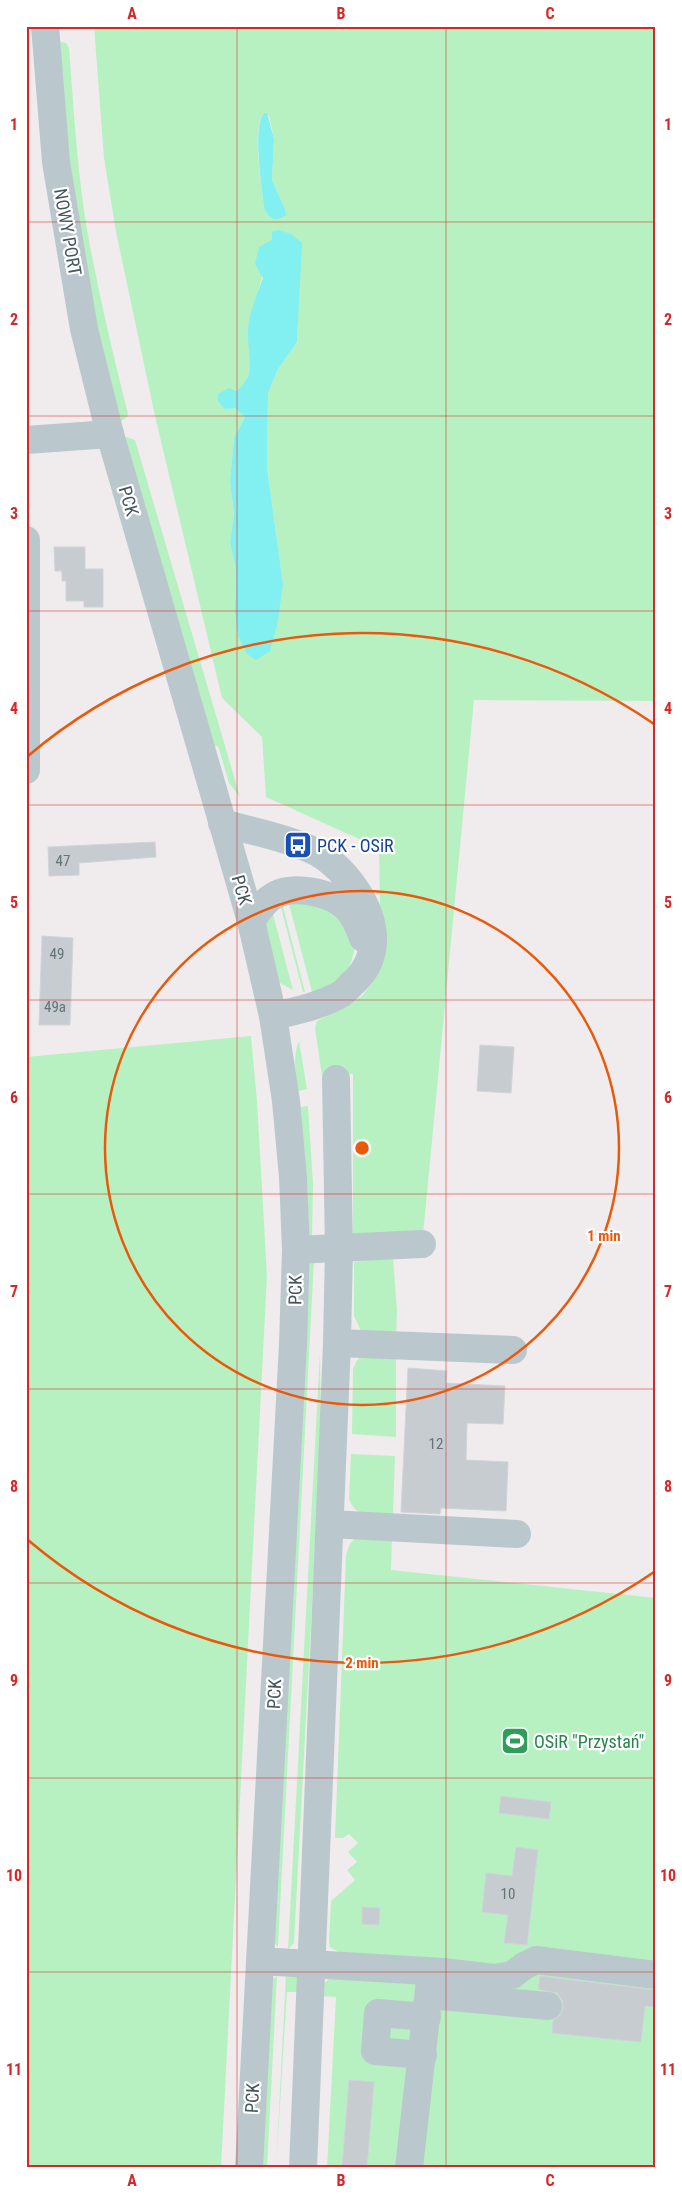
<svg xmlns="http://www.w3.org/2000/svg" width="682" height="2194" viewBox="0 0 682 2194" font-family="'Roboto Condensed',sans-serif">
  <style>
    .green { fill: #b7f1c2; fill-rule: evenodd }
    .water { fill: #82eff0 }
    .building { fill: #c6ccd0; stroke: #d0d4d9 }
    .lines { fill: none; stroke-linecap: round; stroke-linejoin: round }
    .minor { stroke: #bac8cd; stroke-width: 28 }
    .grid { fill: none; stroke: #d62828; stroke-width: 1; stroke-opacity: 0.55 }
    .ring { fill: none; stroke: #e8590c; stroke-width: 2.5 }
    .labels { text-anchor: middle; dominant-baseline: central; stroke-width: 4.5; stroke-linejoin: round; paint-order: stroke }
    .number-label { font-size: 15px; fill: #647378 }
    .street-label { font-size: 18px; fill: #44555b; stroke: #fff }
    .transit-label { font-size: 18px; fill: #164399; stroke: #fff; text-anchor: start }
    .leisure-label { font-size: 18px; fill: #27864d; stroke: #fff; text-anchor: start }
    .centre { fill: #e8590c; stroke: #fff; stroke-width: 2.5 }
    .ring-label { font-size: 15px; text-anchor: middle; font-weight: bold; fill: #e8590c; stroke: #fff; stroke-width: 4.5; stroke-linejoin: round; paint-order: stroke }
    .neatline { fill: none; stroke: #d62828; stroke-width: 2 }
    .grid-label { font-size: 16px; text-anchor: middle; font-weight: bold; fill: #d62828 }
  </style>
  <rect width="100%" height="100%" fill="#f0eced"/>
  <!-- green -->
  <g class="green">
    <path d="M94 26H656V701L474 700 423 1235 353 1238V1074L322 1076 315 1028 317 1021 351 1004 363 995 372 983 381 962 379 848 266 797 262 737 222 698 155 416 116 232 104 158ZM264 113 269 116 274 139 272 180 285 209 264 207C262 187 251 127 264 113ZM272 240 298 323 297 342 278 369 268 393 267 468 283 584 238 636 235 613 236 569 230 542 234 514 230 481 234 438 245 417 235 408V391L245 385 251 365 248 329Z"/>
    <path d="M57 41 66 43 69 48C74 110 77 173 88 235 99 295 113 354 128 414L126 418 118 423 76 233Z"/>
    <polygon points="127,437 135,440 240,797 229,783 218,746 212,747 122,438"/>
    <path d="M288 900 331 903 355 943C352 974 339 984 312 992Z"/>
    <polygon points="282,903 305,992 303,992 280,904"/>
    <polygon points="272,910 293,990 280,983 276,976 265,920"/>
    <polygon points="251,1036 257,1101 267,1276 221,2168 26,2168 26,1057"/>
    <path d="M299 1041 307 1089 298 1091C296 1074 292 1057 299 1041Z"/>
    <polygon points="308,1106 313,1184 312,1240 309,1237 307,1179 300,1107"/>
    <polygon points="393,1257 397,1311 396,1335 361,1331 354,1316 354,1262"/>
    <polygon points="310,1260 314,1260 278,1947 274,1942"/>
    <polygon points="320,1352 321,1438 294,1943 288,1949"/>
    <polygon points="396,1355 396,1437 352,1434 353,1369 356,1362 361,1356"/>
    <path d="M351 1454 395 1456 393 1517C376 1516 356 1519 349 1499Z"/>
    <polygon points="392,1537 391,1570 656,1598 656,2168 327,2168 336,1997 320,1996 324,1983 329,1979 339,1952 330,1947 329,1941 331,1901 355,1880 347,1870 357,1862 348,1852 358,1843 349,1834 343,1838 335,1838 346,1555 350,1544 355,1538"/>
    <polygon points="286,1974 298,1976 303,1992 287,1992 276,2168"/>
    <polygon points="277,1976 267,2168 262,2168 272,1980"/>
  </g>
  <!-- water -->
  <g class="water">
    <path d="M264 113H267L274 139 272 180 285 209 286 215C275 223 268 218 264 207 262 187 252 127 264 113Z"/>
    <path d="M279 230 291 234 302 243 297 342 278 369 268 393 267 468 283 584 277 626 270 651 256 660 247 654 238 636 235 613 236 569 230 542 234 514 230 481 234 438 245 417 235 408 225 409 218 401V394L229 388 236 391C258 376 247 353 248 330 249 313 257 294 263 278L255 264 259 247 272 240V232Z"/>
  </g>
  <!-- building -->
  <g class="building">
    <polygon points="54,547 85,547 85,569 103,569 103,607 84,607 84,601 66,601 66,581 62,581 62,571 55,571"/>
    <polygon points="155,842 156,857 79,863 79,875 49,876 48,847"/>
    <polygon points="42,936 73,938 70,1025 39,1025"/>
    <polygon points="480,1045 514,1047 511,1093 477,1091"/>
    <polygon points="408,1368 447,1371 446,1383 505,1386 503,1424 467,1423 466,1460 508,1462 506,1511 441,1508 440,1514 401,1512"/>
    <polygon points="501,1796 551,1802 549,1819 499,1813"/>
    <polygon points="516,1847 538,1850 527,1945 504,1943 508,1915 482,1912 486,1873 512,1876"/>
    <polygon points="362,1907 380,1908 379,1925 362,1924"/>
    <polygon points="540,1976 656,1990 656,2007 645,2006 641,2042 552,2033 553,2020 560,2015 563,2008 562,2000 557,1993 538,1989"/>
    <polygon points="349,2080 374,2082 367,2168 342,2168"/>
  </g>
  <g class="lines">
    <!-- minor -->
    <g class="minor">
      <polyline points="45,26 56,162 84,329 110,434 251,921 273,1016 286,1101 293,1177 296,1250 293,1344 249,2168"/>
      <polyline points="26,440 110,434"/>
      <polyline points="26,540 26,770"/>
      <path d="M222 823C252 831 302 841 326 858 363 886 394 943 355 981 350 985 346 991 341 994 320 1006 296 1011 273 1016"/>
      <path d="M251 921C258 911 264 901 275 895 294 885 330 892 346 907 355 916 359 926 363 938"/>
      <polyline points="296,1250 422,1244"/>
      <polyline points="337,1343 513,1350"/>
      <polyline points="330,1524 517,1534"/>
      <polyline points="260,1961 443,1972 494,1978 512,1975 524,1966 536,1960 656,1975"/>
      <polyline points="430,1995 548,2006"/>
      <polyline points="423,2055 375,2051 378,2013 427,2017"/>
      <polyline points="303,2168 337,1343 339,1249 336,1079"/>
      <polyline points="409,2168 431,1972"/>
    </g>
  </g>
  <!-- grid -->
  <path class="grid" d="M237 26V2168M446 26V2168M26 222H656M26 416H656M26 611H656M26 805H656M26 1000H656M26 1194H656M26 1389H656M26 1583H656M26 1778H656M26 1972H656"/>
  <!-- distance rings -->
  <g class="ring">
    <circle cx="362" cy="1148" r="257"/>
    <path d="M654 1572A515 515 0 0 1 28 1540M28 756A515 515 0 0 1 654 724"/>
  </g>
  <!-- icons -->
  <defs>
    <g id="bus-square" transform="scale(1.4375)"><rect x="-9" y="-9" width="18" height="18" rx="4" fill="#1a4fb4" stroke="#fff"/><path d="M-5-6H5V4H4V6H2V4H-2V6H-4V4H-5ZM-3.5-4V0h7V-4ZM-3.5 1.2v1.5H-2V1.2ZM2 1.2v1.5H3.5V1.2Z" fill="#fff"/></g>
    <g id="stadium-square" transform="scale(1.4375)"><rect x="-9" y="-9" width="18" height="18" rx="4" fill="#2e9e5b" stroke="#fff"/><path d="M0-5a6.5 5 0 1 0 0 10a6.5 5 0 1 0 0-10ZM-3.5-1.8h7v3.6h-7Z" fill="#fff"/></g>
  </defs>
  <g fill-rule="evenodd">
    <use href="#bus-square" x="298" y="845"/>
    <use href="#stadium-square" x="515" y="1741"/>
  </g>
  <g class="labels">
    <!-- number labels -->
    <g class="number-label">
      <text x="63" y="861">47</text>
      <text x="57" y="954">49</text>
      <text x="55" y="1007">49a</text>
      <text x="436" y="1444">12</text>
      <text x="508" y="1894">10</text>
    </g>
    <!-- street labels -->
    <g class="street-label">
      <text transform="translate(68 232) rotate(80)">NOWY PORT</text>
      <text transform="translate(129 501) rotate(74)">PCK</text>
      <text transform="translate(242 890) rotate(74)">PCK</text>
      <text transform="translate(295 1290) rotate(-89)">PCK</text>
      <text transform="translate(274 1694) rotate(-87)">PCK</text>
      <text transform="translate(252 2098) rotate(-87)">PCK</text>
    </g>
    <!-- transit labels -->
    <g class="transit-label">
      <text x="317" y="845">PCK - OSiR</text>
    </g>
    <!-- leisure labels -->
    <g class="leisure-label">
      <text x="534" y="1741">OSiR "Przystań"</text>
    </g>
  </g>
  <circle cx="362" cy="1148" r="8" class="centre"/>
  <g class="ring-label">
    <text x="604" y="1241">1 min</text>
    <text x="362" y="1668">2 min</text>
  </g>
  <!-- border -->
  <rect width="682" height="2194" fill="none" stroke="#ffffff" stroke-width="55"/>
  <rect x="28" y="28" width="626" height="2138" class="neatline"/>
  <g class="grid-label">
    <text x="132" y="19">A</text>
    <text x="341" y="19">B</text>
    <text x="550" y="19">C</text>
    <text x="14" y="130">1</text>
    <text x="668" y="130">1</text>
    <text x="14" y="325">2</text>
    <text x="668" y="325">2</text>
    <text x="14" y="519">3</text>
    <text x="668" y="519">3</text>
    <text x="14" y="714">4</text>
    <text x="668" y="714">4</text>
    <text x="14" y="908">5</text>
    <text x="668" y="908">5</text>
    <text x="14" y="1103">6</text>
    <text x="668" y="1103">6</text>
    <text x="14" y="1297">7</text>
    <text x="668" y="1297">7</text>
    <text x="14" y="1492">8</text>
    <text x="668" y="1492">8</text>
    <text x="14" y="1686">9</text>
    <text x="668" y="1686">9</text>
    <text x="14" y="1881">10</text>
    <text x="668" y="1881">10</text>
    <text x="14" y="2075">11</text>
    <text x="668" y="2075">11</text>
    <text x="132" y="2186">A</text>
    <text x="341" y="2186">B</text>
    <text x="550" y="2186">C</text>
  </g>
</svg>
